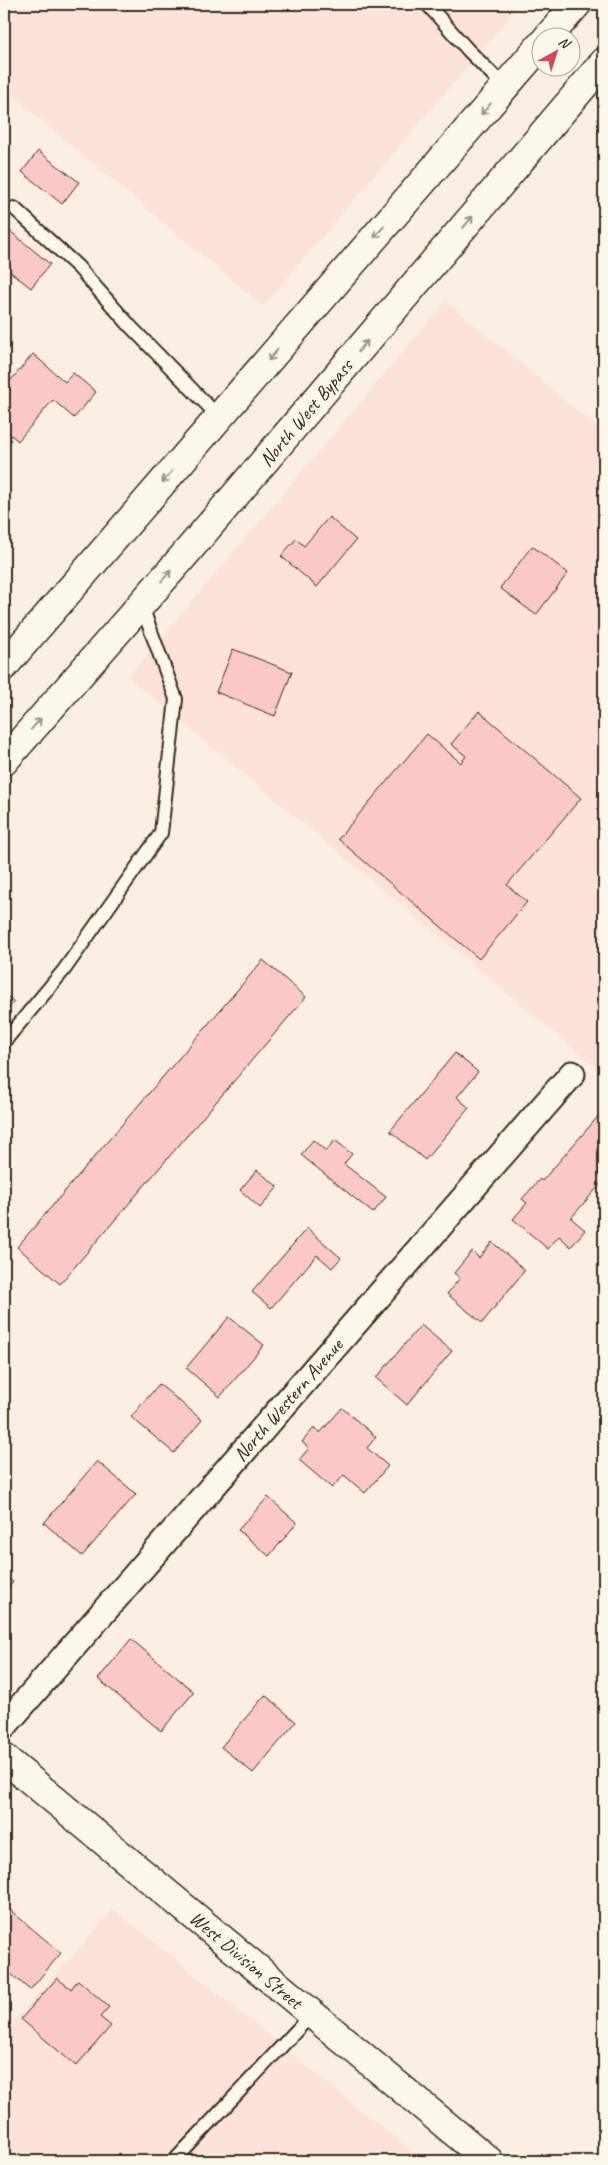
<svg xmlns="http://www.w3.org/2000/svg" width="608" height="2165" viewBox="0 0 608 2165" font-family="Caveat,sans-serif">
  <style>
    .built { fill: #fbe3dc }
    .building { fill: #fac9c7; stroke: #3b2a1e }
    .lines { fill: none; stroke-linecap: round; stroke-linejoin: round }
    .lane-casing { stroke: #3b2a1e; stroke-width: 16 }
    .street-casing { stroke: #3b2a1e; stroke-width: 29 }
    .secondary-casing { stroke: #3b2a1e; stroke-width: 31 }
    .primary-casing { stroke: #3b2a1e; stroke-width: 31 }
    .lane { stroke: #fbf7ec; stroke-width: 12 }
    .street { stroke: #fbf7ec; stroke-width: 25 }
    .secondary { stroke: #fbf7ec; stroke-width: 28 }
    .primary { stroke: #fbf7ec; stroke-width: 28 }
    .oneway { stroke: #9b9085 }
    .labels { text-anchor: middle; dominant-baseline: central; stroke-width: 5; stroke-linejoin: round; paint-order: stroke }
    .street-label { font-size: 20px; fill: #3b2a1e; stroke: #fbf7ec }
  </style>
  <rect width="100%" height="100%" fill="#fbeee5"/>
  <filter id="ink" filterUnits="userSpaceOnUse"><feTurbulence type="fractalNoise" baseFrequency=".02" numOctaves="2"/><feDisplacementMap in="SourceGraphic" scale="10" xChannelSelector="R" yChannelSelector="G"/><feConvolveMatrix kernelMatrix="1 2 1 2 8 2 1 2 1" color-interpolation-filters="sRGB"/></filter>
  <g filter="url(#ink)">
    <!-- built -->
    <g class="built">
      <polygon points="4,4 521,4 263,306 4,89"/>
      <polygon points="446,301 604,433 604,1074 128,677"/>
      <polygon points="114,1909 423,2161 4,2161 4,2033"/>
    </g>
    <!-- building -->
    <g class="building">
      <polygon points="38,151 79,182 62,204 22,172"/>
      <polygon points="4,226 50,264 31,288 4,267"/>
      <polygon points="33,354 65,382 73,373 96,392 74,418 53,400 18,441 4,429 4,374 11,380"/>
      <polygon points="329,517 356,540 317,587 281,556 296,539 304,546"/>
      <polygon points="532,546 568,573 536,615 500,588"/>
      <polygon points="233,649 292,672 275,716 216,692"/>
      <polygon points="479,711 581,798 507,885 527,902 479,959 338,839 427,734 461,763 466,756 451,744"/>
      <polygon points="263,960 306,997 60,1284 17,1247"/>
      <polygon points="4,993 14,1002 4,1014"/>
      <polygon points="455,1053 478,1072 457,1097 469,1108 425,1160 390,1131"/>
      <polygon points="602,1112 604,1114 604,1180 571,1218 585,1230 571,1247 559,1236 548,1249 513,1219 527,1203 522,1199 540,1179 542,1181"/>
      <polygon points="313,1140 326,1151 335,1140 352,1154 344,1164 386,1197 373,1213 301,1155"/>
      <polygon points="257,1170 278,1187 260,1208 240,1190"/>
      <polygon points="307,1228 341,1258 332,1268 317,1255 271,1308 252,1292"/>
      <polygon points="492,1242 525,1270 482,1323 447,1294 460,1278 454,1273 472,1251 479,1258"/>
      <polygon points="229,1317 264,1345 220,1397 186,1368"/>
      <polygon points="421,1325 452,1351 407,1405 376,1378"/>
      <polygon points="159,1384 202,1420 174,1453 131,1417"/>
      <polygon points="342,1408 376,1437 367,1448 388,1466 365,1493 344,1475 332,1488 299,1460 309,1448 302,1442 314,1428 320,1433"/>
      <polygon points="97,1461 136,1494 82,1556 44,1523"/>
      <polygon points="268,1497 297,1523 269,1556 238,1530"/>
      <polygon points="4,1575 13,1582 4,1594"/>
      <polygon points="131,1639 194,1692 161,1731 98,1679"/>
      <polygon points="265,1695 296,1722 253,1773 221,1747"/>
      <polygon points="4,1905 61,1953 30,1990 4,1968"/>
      <polygon points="57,1978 71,1989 78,1980 109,2007 100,2017 111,2026 76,2066 21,2019"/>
    </g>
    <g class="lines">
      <!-- lane casing -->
      <g class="lane-casing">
        <g id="lane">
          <polyline points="427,4 468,50 505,87"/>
          <polyline points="14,208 78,267 131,327 219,417"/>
          <polyline points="4,1042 64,970 161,833 176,699 141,604"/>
          <polyline points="174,2161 312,2014"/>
        </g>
      </g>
      <!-- street casing -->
      <g class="street-casing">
        <polyline id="street" points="4,1726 572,1074"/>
      </g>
      <!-- secondary casing -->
      <g class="secondary-casing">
        <polyline id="secondary" points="4,1758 489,2161"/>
      </g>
      <!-- primary casing -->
      <g class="primary-casing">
        <g id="primary">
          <polyline points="547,38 577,4"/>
          <polyline points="4,666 540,46"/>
          <polyline points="4,761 181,559 604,62"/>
        </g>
      </g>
      <!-- lane -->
      <use href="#lane" class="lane"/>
      <!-- street -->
      <use href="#street" class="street"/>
      <!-- secondary -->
      <use href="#secondary" class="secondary"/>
      <!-- primary -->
      <use href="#primary" class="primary"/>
    </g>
    <!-- one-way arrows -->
    <defs><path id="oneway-shaft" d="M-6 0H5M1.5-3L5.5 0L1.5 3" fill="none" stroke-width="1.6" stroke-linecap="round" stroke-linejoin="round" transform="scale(1.25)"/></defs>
    <g class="oneway">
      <use href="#oneway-shaft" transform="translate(486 109) rotate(131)"/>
      <use href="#oneway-shaft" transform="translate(468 222) rotate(-50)"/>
      <use href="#oneway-shaft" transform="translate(379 232) rotate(131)"/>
      <use href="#oneway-shaft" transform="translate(363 346) rotate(-50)"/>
      <use href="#oneway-shaft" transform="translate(273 355) rotate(131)"/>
      <use href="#oneway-shaft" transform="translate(167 477) rotate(131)"/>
      <use href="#oneway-shaft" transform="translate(166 576) rotate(-49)"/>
      <use href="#oneway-shaft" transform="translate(36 724) rotate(-49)"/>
    </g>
  </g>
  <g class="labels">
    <!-- street labels -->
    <g class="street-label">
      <text transform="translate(306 413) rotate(-50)">North West Bypass</text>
      <text transform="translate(288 1400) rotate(-49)">North Western Avenue</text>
      <text transform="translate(246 1960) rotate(40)">West Division Street</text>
    </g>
  </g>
  <!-- margin -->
  <rect width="608" height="2165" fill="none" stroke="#fbf7ec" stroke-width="20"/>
  <rect x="10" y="10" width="588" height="2145" fill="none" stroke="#3b2a1e" stroke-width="2" filter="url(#ink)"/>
  <!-- north arrow -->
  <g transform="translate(556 52) rotate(39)"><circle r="24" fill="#fbf7ec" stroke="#aea59a"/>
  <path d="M0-4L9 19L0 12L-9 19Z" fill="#d1495b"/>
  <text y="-8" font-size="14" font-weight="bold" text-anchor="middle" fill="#3b2a1e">N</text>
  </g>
</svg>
